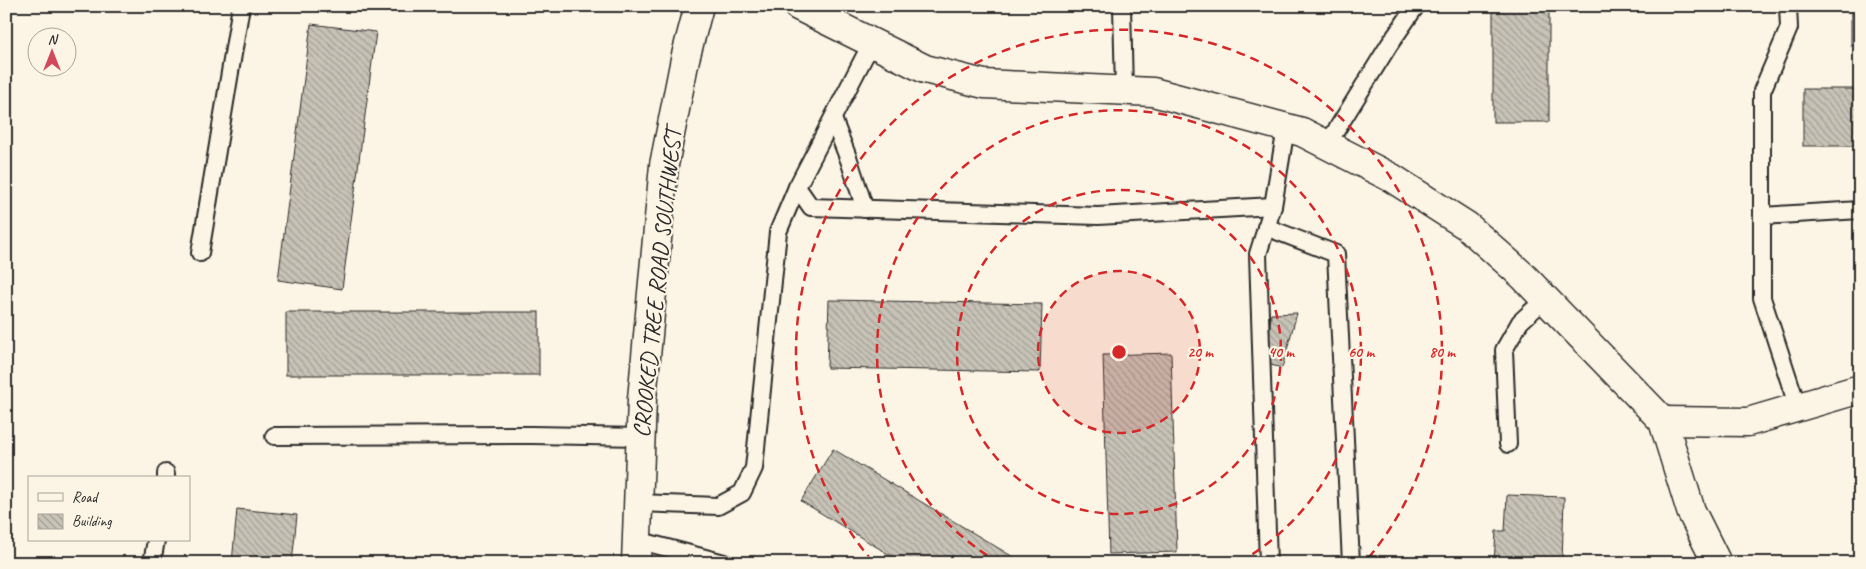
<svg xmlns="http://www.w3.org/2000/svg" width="1866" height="569" viewBox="0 0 1866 569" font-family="Caveat,sans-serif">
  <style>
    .building { fill: url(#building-back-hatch); stroke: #2b2b2b }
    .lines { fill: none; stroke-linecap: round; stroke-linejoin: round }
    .lane-casing { stroke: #2b2b2b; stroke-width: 20 }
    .street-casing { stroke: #2b2b2b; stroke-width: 31 }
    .lane { stroke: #fcf5e5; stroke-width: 16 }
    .street { stroke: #fcf5e5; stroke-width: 28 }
    .ring { fill: none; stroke: #d62828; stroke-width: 2.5; stroke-dasharray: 9 6 }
    .labels { text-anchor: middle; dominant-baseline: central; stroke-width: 4.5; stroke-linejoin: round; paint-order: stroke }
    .street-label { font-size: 24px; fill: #2b2b2b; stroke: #fcf5e5 }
    .centre { fill: #d62828; stroke: #fcf5e5; stroke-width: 2.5 }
    .ring-label { font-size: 15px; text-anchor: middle; font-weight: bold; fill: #d62828; stroke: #fcf5e5; stroke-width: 4.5; stroke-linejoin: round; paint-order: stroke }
  </style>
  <defs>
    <pattern id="building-back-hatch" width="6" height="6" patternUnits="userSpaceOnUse" patternTransform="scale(1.25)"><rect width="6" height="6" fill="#c8c3b7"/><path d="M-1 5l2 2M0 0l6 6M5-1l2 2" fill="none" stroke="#a39f95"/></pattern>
  </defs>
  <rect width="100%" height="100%" fill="#fcf5e5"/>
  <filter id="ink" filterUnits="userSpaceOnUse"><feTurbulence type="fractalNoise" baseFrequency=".02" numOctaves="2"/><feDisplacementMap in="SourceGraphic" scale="10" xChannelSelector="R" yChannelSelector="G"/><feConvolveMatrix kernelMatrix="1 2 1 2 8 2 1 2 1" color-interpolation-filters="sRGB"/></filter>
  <g filter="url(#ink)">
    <!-- building -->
    <g class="building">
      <rect x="1493" y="6" width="56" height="116"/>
      <rect x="1851" y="6" width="9" height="39"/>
      <polygon points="311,24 376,32 342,289 278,280"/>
      <rect x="1803" y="89" width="57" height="57"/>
      <polygon points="829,300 1042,304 1040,372 827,368"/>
      <rect x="286" y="312" width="253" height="63"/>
      <polygon points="1297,313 1282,368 1267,364 1271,314"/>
      <polygon points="1171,353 1177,552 1109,554 1103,355"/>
      <polygon points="833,449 1015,558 1013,563 903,563 801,501"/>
      <polygon points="1507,495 1564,497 1562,563 1494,563 1496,531 1505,531"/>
      <polygon points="237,509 297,515 292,563 232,563"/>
    </g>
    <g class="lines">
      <!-- lane casing -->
      <g class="lane-casing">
        <g id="lane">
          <polyline points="1122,6 1124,91"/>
          <polyline points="1788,6 1789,28 1762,91 1762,298 1798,408"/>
          <polyline points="872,42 797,187 811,207 1098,216 1273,206"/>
          <polyline points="833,119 849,160 865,209"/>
          <polyline points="1327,145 1389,45 1416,6"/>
          <polyline points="1762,216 1860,210"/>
          <polyline points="1266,227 1336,254 1351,563"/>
          <polyline points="200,253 241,6"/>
          <polyline points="274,436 532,435 641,437"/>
          <polyline points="1508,444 1504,350 1520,322 1545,299"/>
          <polyline points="166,478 166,473"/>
          <polyline points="638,503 718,506 742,493 754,468 778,232 797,187"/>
          <polyline points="637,540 724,563"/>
          <polyline points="152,563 156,540"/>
          <polyline points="1268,563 1258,254 1273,206 1286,128"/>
        </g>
      </g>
      <!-- street casing -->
      <g class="street-casing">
        <g id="street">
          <polyline points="798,6 925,69 984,84 1153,92 1302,132 1392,178 1467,226 1523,276 1663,421 1691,511 1717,563"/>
          <polyline points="1663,421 1748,422 1860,389"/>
          <polyline points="636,563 642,399 664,165 685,59 699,6"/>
        </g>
      </g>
      <!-- lane -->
      <use href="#lane" class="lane"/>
      <!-- street -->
      <use href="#street" class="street"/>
    </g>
  </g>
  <!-- distance rings -->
  <circle cx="1119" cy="352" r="81" fill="#d62828" fill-opacity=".12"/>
  <g class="ring">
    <circle cx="1119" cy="352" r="81"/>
    <circle cx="1119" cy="352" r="162"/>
    <path d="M1000 563A242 242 0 1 1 1238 563"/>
    <path d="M873 562A323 323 0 1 1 1365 562"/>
  </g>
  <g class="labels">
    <!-- street labels -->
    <g class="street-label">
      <text transform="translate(657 283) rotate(-84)">CROOKED TREE ROAD SOUTHWEST</text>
    </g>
  </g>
  <circle cx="1119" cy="352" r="8" class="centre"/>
  <g class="ring-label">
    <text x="1200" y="357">20 m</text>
    <text x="1281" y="357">40 m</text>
    <text x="1361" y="357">60 m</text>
    <text x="1442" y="357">80 m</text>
  </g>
  <!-- margin -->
  <rect width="1866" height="569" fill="none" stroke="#fcf5e5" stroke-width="25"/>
  <rect x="12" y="12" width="1841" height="544" fill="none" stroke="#2b2b2b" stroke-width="2" filter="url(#ink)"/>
  <!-- legend -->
  <rect x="28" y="476" width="162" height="65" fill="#fcf5e5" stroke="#a8a49b"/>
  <rect x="38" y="493" width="25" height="8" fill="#fcf5e5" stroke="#a8a49b"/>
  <text x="72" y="502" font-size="15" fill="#2b2b2b">Road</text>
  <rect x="38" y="514" width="25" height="15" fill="url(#building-back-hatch)" stroke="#a8a49b"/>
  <text x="72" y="526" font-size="15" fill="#2b2b2b">Building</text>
  <!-- north arrow -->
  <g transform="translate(52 52)"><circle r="24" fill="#fcf5e5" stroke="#a8a49b"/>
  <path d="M0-4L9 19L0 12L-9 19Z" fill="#d1495b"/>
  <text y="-8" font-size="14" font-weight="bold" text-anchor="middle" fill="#2b2b2b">N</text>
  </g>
</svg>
